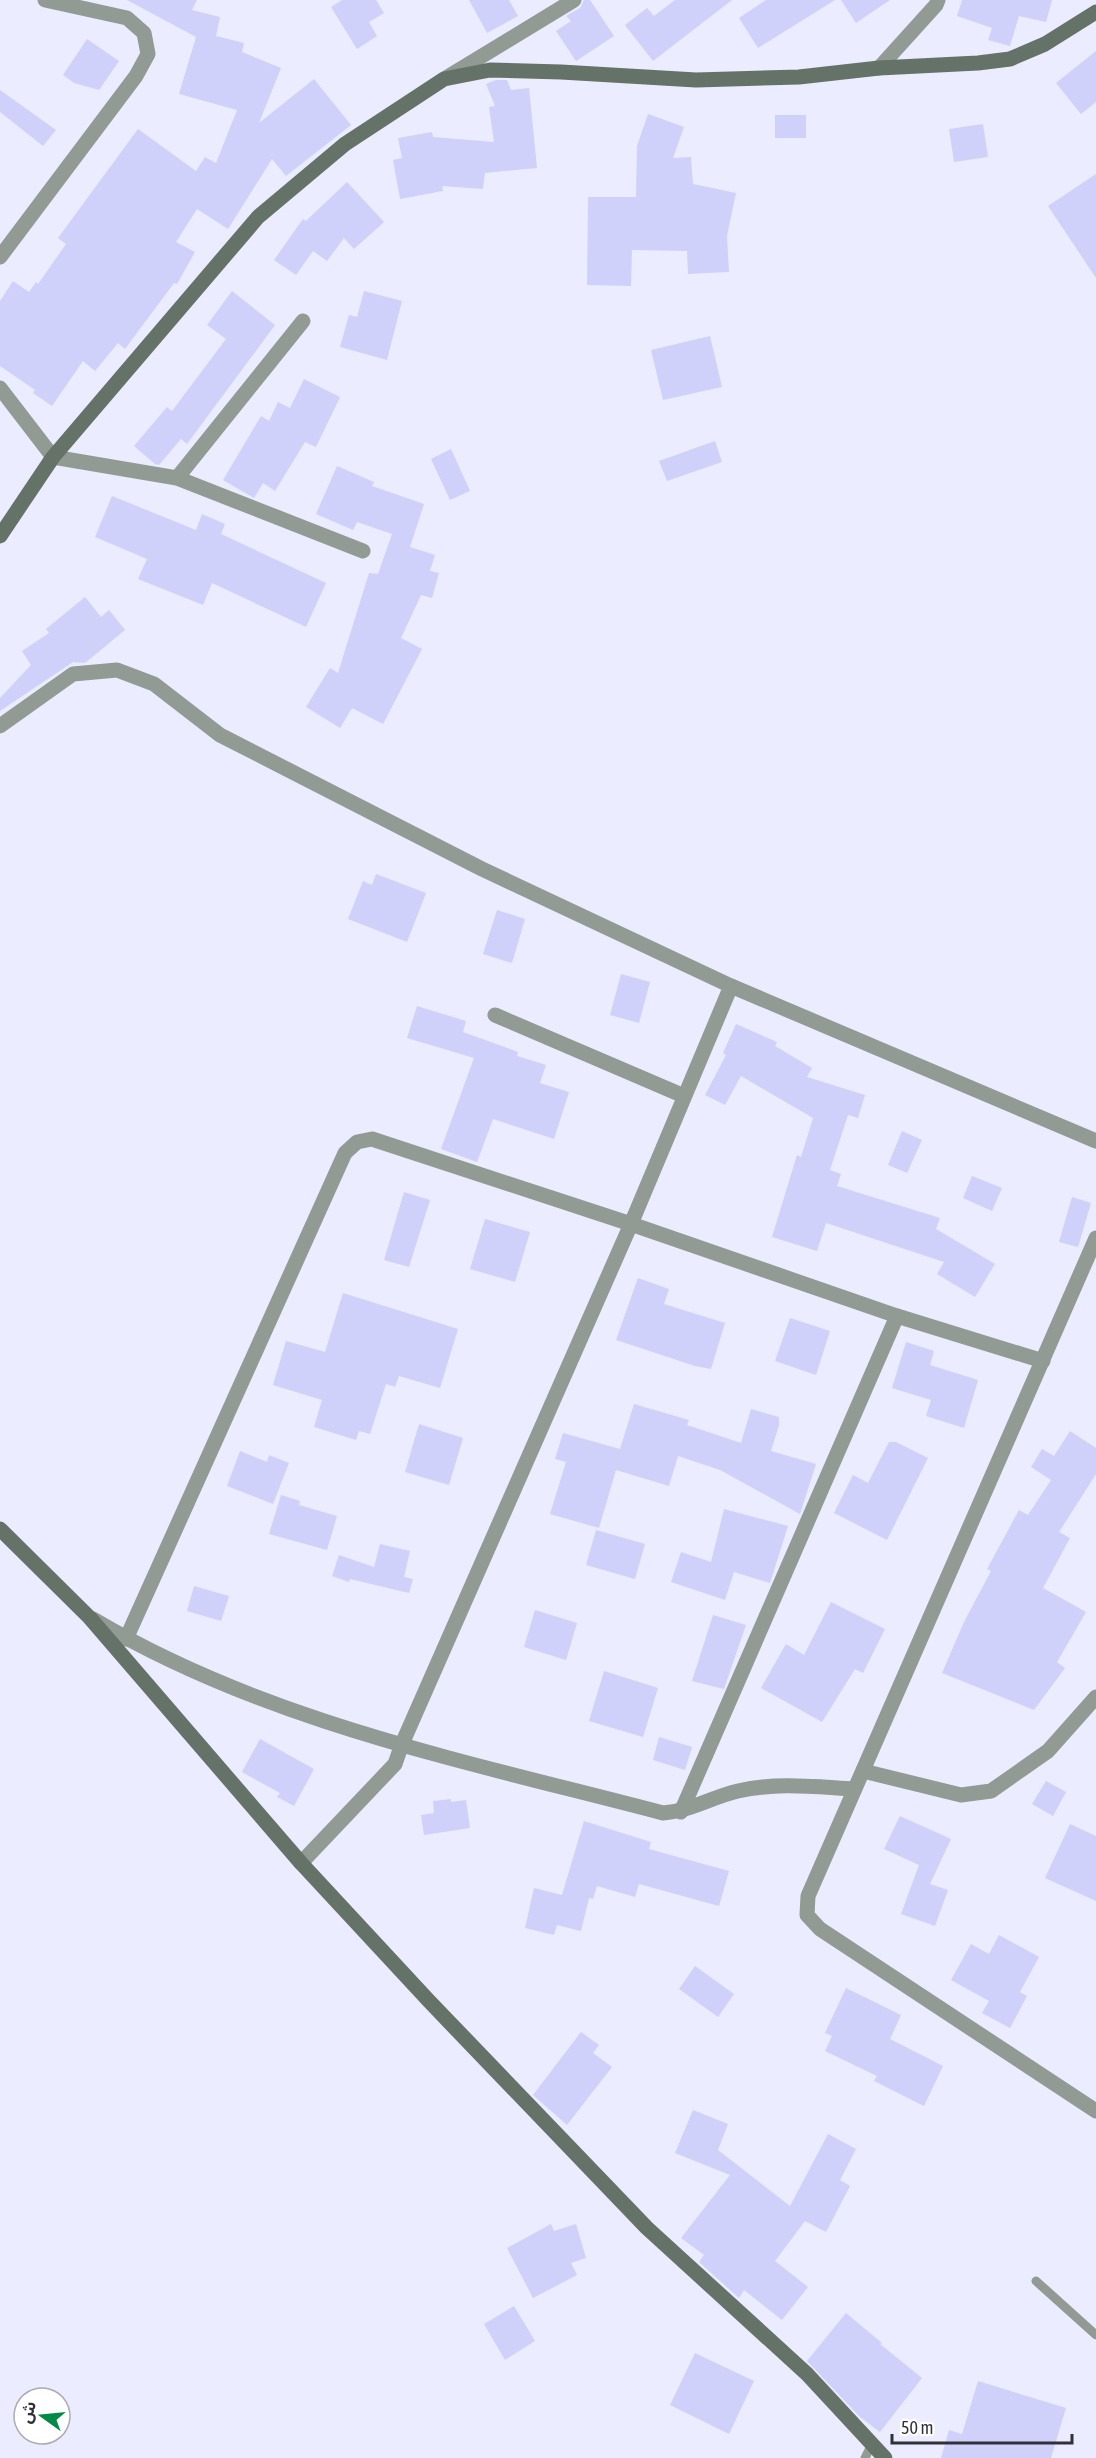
<svg xmlns="http://www.w3.org/2000/svg" width="1096" height="2458" viewBox="0 0 1096 2458" font-family="'Asap Condensed','Noto Sans Arabic',sans-serif">
  <style>
    .building { fill: #cfd1fa }
    .lines { fill: none; stroke-linecap: round; stroke-linejoin: round }
    .lane { stroke: #919a93; stroke-width: 9 }
    .street { stroke: #919a93; stroke-width: 15 }
    .secondary { stroke: #657268; stroke-width: 15 }
  </style>
  <rect width="100%" height="100%" fill="#ebecff"/>
  <!-- building -->
  <g class="building">
    <polygon points="127,0 197,0 192,10 220,17 216,36 244,43 242,52 281,68 259,123 314,79 351,125 286,176 272,159 228,229 197,209 176,242 195,252 177,284 174,283 125,349 118,343 95,371 83,361 52,406 33,393 35,390 0,366 0,301 13,281 29,292 36,282 38,284 66,244 58,238 138,129 196,171 205,157 216,163 237,110 179,94 196,37"/>
    <polygon points="342,0 376,0 384,13 369,22 377,36 357,49 331,7"/>
    <polygon points="469,0 509,0 518,16 487,33"/>
    <polygon points="584,0 590,0 614,36 576,61 556,31 571,21 566,16 580,8"/>
    <polygon points="675,0 732,0 653,61 625,25 647,8 654,16"/>
    <polygon points="766,0 835,0 758,48 739,18"/>
    <polygon points="841,0 890,0 856,23"/>
    <polygon points="962,0 1052,0 1046,22 1019,16 1010,46 988,40 992,28 957,16"/>
    <polygon points="87,39 119,61 99,90 74,83 63,75"/>
    <polygon points="1096,51 1096,102 1081,114 1056,83"/>
    <polygon points="496,80 507,80 511,90 529,88 537,168 485,173 483,189 442,186 443,191 400,199 393,160 402,158 398,138 432,132 433,137 494,142 489,107 495,106 486,84"/>
    <polygon points="0,90 56,130 43,146 0,112"/>
    <polygon points="648,114 684,127 673,158 691,157 693,184 736,193 727,236 729,272 688,274 687,251 632,250 631,286 587,285 588,197 636,197 637,146"/>
    <rect x="775" y="115" width="31" height="23"/>
    <polygon points="983,124 988,157 954,162 949,129"/>
    <polygon points="1096,174 1096,278 1048,206"/>
    <polygon points="347,182 384,222 354,249 344,238 327,261 313,251 296,275 274,260 303,219 306,221"/>
    <polygon points="232,291 275,325 187,444 181,439 159,465 155,464 134,446 167,407 172,411 226,339 207,325"/>
    <polygon points="364,291 402,301 387,360 340,347 349,315 357,317"/>
    <polygon points="710,336 722,387 663,400 651,350"/>
    <polygon points="304,379 340,397 316,447 305,442 275,491 263,483 254,498 223,480 261,416 269,421 278,402 290,408"/>
    <polygon points="715,441 722,462 667,481 659,461"/>
    <polygon points="451,449 470,491 450,500 431,459"/>
    <polygon points="337,466 374,482 372,486 424,504 410,547 435,555 430,571 439,573 432,598 421,595 401,638 422,649 383,724 352,708 340,728 306,707 330,668 338,673 369,573 378,574 392,534 357,522 353,530 316,514"/>
    <polygon points="112,496 196,530 202,514 225,524 221,534 326,583 306,627 212,583 203,605 138,579 147,559 95,537"/>
    <polygon points="85,597 101,617 109,610 125,630 85,663 73,662 0,711 0,698 31,665 22,651 49,633 46,629"/>
    <polygon points="376,874 426,893 407,942 348,919 363,881 372,885"/>
    <polygon points="497,910 525,919 512,963 483,954"/>
    <polygon points="621,974 650,982 639,1023 610,1015"/>
    <polygon points="417,1006 466,1021 463,1032 518,1052 517,1056 546,1065 540,1083 569,1092 554,1139 493,1119 477,1162 441,1149 474,1058 407,1038"/>
    <polygon points="736,1024 777,1042 775,1046 812,1068 807,1077 865,1095 858,1118 848,1115 830,1170 841,1174 837,1186 940,1218 936,1229 995,1264 975,1297 937,1274 944,1262 826,1223 817,1251 772,1237 797,1155 801,1157 813,1118 741,1076 725,1105 705,1095 726,1055 723,1053"/>
    <polygon points="902,1131 922,1140 907,1173 888,1165"/>
    <polygon points="972,1176 1002,1188 992,1211 963,1198"/>
    <polygon points="404,1192 430,1200 409,1267 384,1260"/>
    <polygon points="1072,1197 1091,1203 1078,1247 1059,1242"/>
    <polygon points="485,1219 530,1232 515,1282 470,1269"/>
    <polygon points="638,1278 669,1289 664,1304 725,1323 711,1369 695,1366 616,1340"/>
    <polygon points="343,1293 458,1329 440,1388 399,1376 395,1387 386,1384 370,1434 359,1431 356,1440 314,1427 322,1400 273,1385 286,1341 325,1352"/>
    <polygon points="790,1318 830,1331 816,1375 775,1361"/>
    <polygon points="906,1342 934,1351 930,1365 978,1380 964,1428 926,1416 931,1400 892,1388"/>
    <polygon points="634,1404 689,1420 687,1425 741,1443 751,1409 779,1417 779,1425 771,1451 816,1464 800,1514 720,1470 678,1456 669,1486 616,1470 599,1528 550,1514 566,1462 555,1459 563,1433 620,1449"/>
    <polygon points="419,1424 463,1438 449,1485 405,1472"/>
    <polygon points="1070,1431 1096,1448 1096,1474 1059,1532 1070,1538 1043,1588 1086,1612 1057,1662 1065,1668 1034,1710 942,1673 964,1622 991,1571 987,1569 1019,1510 1028,1515 1051,1480 1031,1467 1042,1449 1054,1456"/>
    <polygon points="889,1442 896,1442 928,1458 887,1540 834,1513 853,1475 868,1483"/>
    <polygon points="240,1451 267,1462 269,1455 289,1463 273,1504 227,1486"/>
    <polygon points="281,1495 300,1501 299,1505 337,1516 327,1550 269,1534"/>
    <polygon points="724,1509 788,1526 770,1583 734,1572 725,1600 671,1582 681,1552 711,1562"/>
    <polygon points="596,1530 645,1544 635,1579 586,1565"/>
    <polygon points="380,1544 410,1551 404,1577 413,1579 409,1593 350,1579 349,1582 332,1576 339,1555 374,1567"/>
    <polygon points="194,1586 229,1596 221,1621 187,1611"/>
    <polygon points="831,1602 885,1629 863,1673 855,1669 822,1722 761,1688 786,1644 804,1655"/>
    <polygon points="535,1610 577,1623 566,1660 524,1647"/>
    <polygon points="713,1615 746,1625 724,1689 692,1681"/>
    <polygon points="604,1671 658,1688 643,1737 589,1721"/>
    <polygon points="659,1737 692,1747 685,1770 653,1760"/>
    <polygon points="260,1739 314,1769 294,1806 277,1797 280,1793 242,1772"/>
    <polygon points="1046,1781 1066,1792 1053,1816 1032,1804"/>
    <polygon points="451,1799 451,1802 466,1800 470,1828 424,1835 421,1815 434,1813 433,1801"/>
    <polygon points="900,1816 951,1839 930,1884 948,1890 935,1926 901,1914 919,1865 884,1849"/>
    <polygon points="584,1821 651,1842 649,1849 729,1871 719,1906 639,1884 635,1897 597,1886 593,1899 589,1898 581,1931 557,1925 554,1935 525,1928 534,1888 562,1895"/>
    <polygon points="1070,1824 1096,1836 1096,1901 1045,1878"/>
    <polygon points="999,1935 1039,1957 1020,1992 1027,1996 1010,2028 982,2013 989,2001 951,1980 971,1944 989,1954"/>
    <polygon points="695,1966 734,1994 718,2017 679,1989"/>
    <polygon points="846,1988 901,2015 890,2039 943,2066 924,2106 874,2081 877,2076 825,2051 832,2036 825,2033"/>
    <polygon points="581,2032 599,2045 593,2053 612,2067 567,2125 533,2095"/>
    <polygon points="693,2110 728,2124 718,2150 790,2206 828,2134 856,2149 840,2180 850,2186 826,2232 805,2221 775,2261 808,2287 782,2320 744,2290 739,2298 699,2262 704,2255 681,2238 730,2175 675,2153"/>
    <polygon points="551,2224 554,2231 576,2224 586,2258 571,2263 577,2275 533,2298 507,2248"/>
    <polygon points="514,2306 535,2341 505,2360 484,2324"/>
    <polygon points="846,2313 882,2343 880,2344 922,2378 880,2432 860,2417 807,2361"/>
    <polygon points="695,2353 754,2381 729,2434 670,2405"/>
    <polygon points="978,2381 1066,2408 1051,2458 941,2458 949,2430 962,2434"/>
  </g>
  <g class="lines">
    <!-- lane -->
    <g class="lane">
      <polyline points="1036,2281 1096,2335"/>
      <polyline points="865,2458 872,2444"/>
    </g>
    <!-- street -->
    <g class="street">
      <polyline points="879,68 936,5 938,0"/>
      <polyline points="446,78 574,0"/>
      <polyline points="0,257 136,76 148,54 144,33 127,18 45,0"/>
      <polyline points="0,388 53,457 177,478 363,551"/>
      <polyline points="177,478 303,321"/>
      <polyline points="0,726 73,674 117,670 154,684 220,735 482,869 731,986 1096,1141"/>
      <polyline points="495,1015 684,1096"/>
      <polyline points="1096,1238 808,1896 807,1915 820,1929 1096,2111"/>
      <path d="M93 1619C266 1722 469 1762 663 1813 690 1811 712 1797 738 1791 777 1782 816 1787 854 1789"/>
      <polyline points="126,1639 345,1153 357,1142 372,1139 631,1224 897,1316 1043,1361"/>
      <polyline points="863,1771 961,1795 991,1791 1048,1751 1096,1697"/>
      <polyline points="681,1812 897,1316"/>
      <polyline points="301,1863 395,1764 402,1744 631,1224 731,986"/>
    </g>
    <!-- secondary -->
    <g class="secondary">
      <polyline points="0,536 53,457 258,217 345,144 444,79 490,70 561,72 696,80 799,77 879,68 978,63 1010,59 1045,44 1096,12"/>
      <polyline points="0,1529 90,1618 301,1863 429,2001 647,2228 807,2374 885,2458"/>
    </g>
  </g>
  <!-- north arrow -->
  <g transform="translate(42 2416) rotate(285)"><circle r="28" fill="#ffffff" stroke="#acacb0" stroke-width="1.5"/>
  <path d="M0-4.5L10 22L0 15L-10 22Z" fill="#038a46"/>
  <text y="-9" font-size="16" font-weight="bold" text-anchor="middle" fill="#303039">ش</text>
  </g>
  <!-- scale -->
  <path d="M892 2434v9h180v-9" fill="none" stroke="#303039" stroke-width="3"/>
  <text x="901" y="2434" font-size="18" fill="#303039" stroke="#ffffff" stroke-width="4.5" paint-order="stroke">50 m</text>
</svg>
